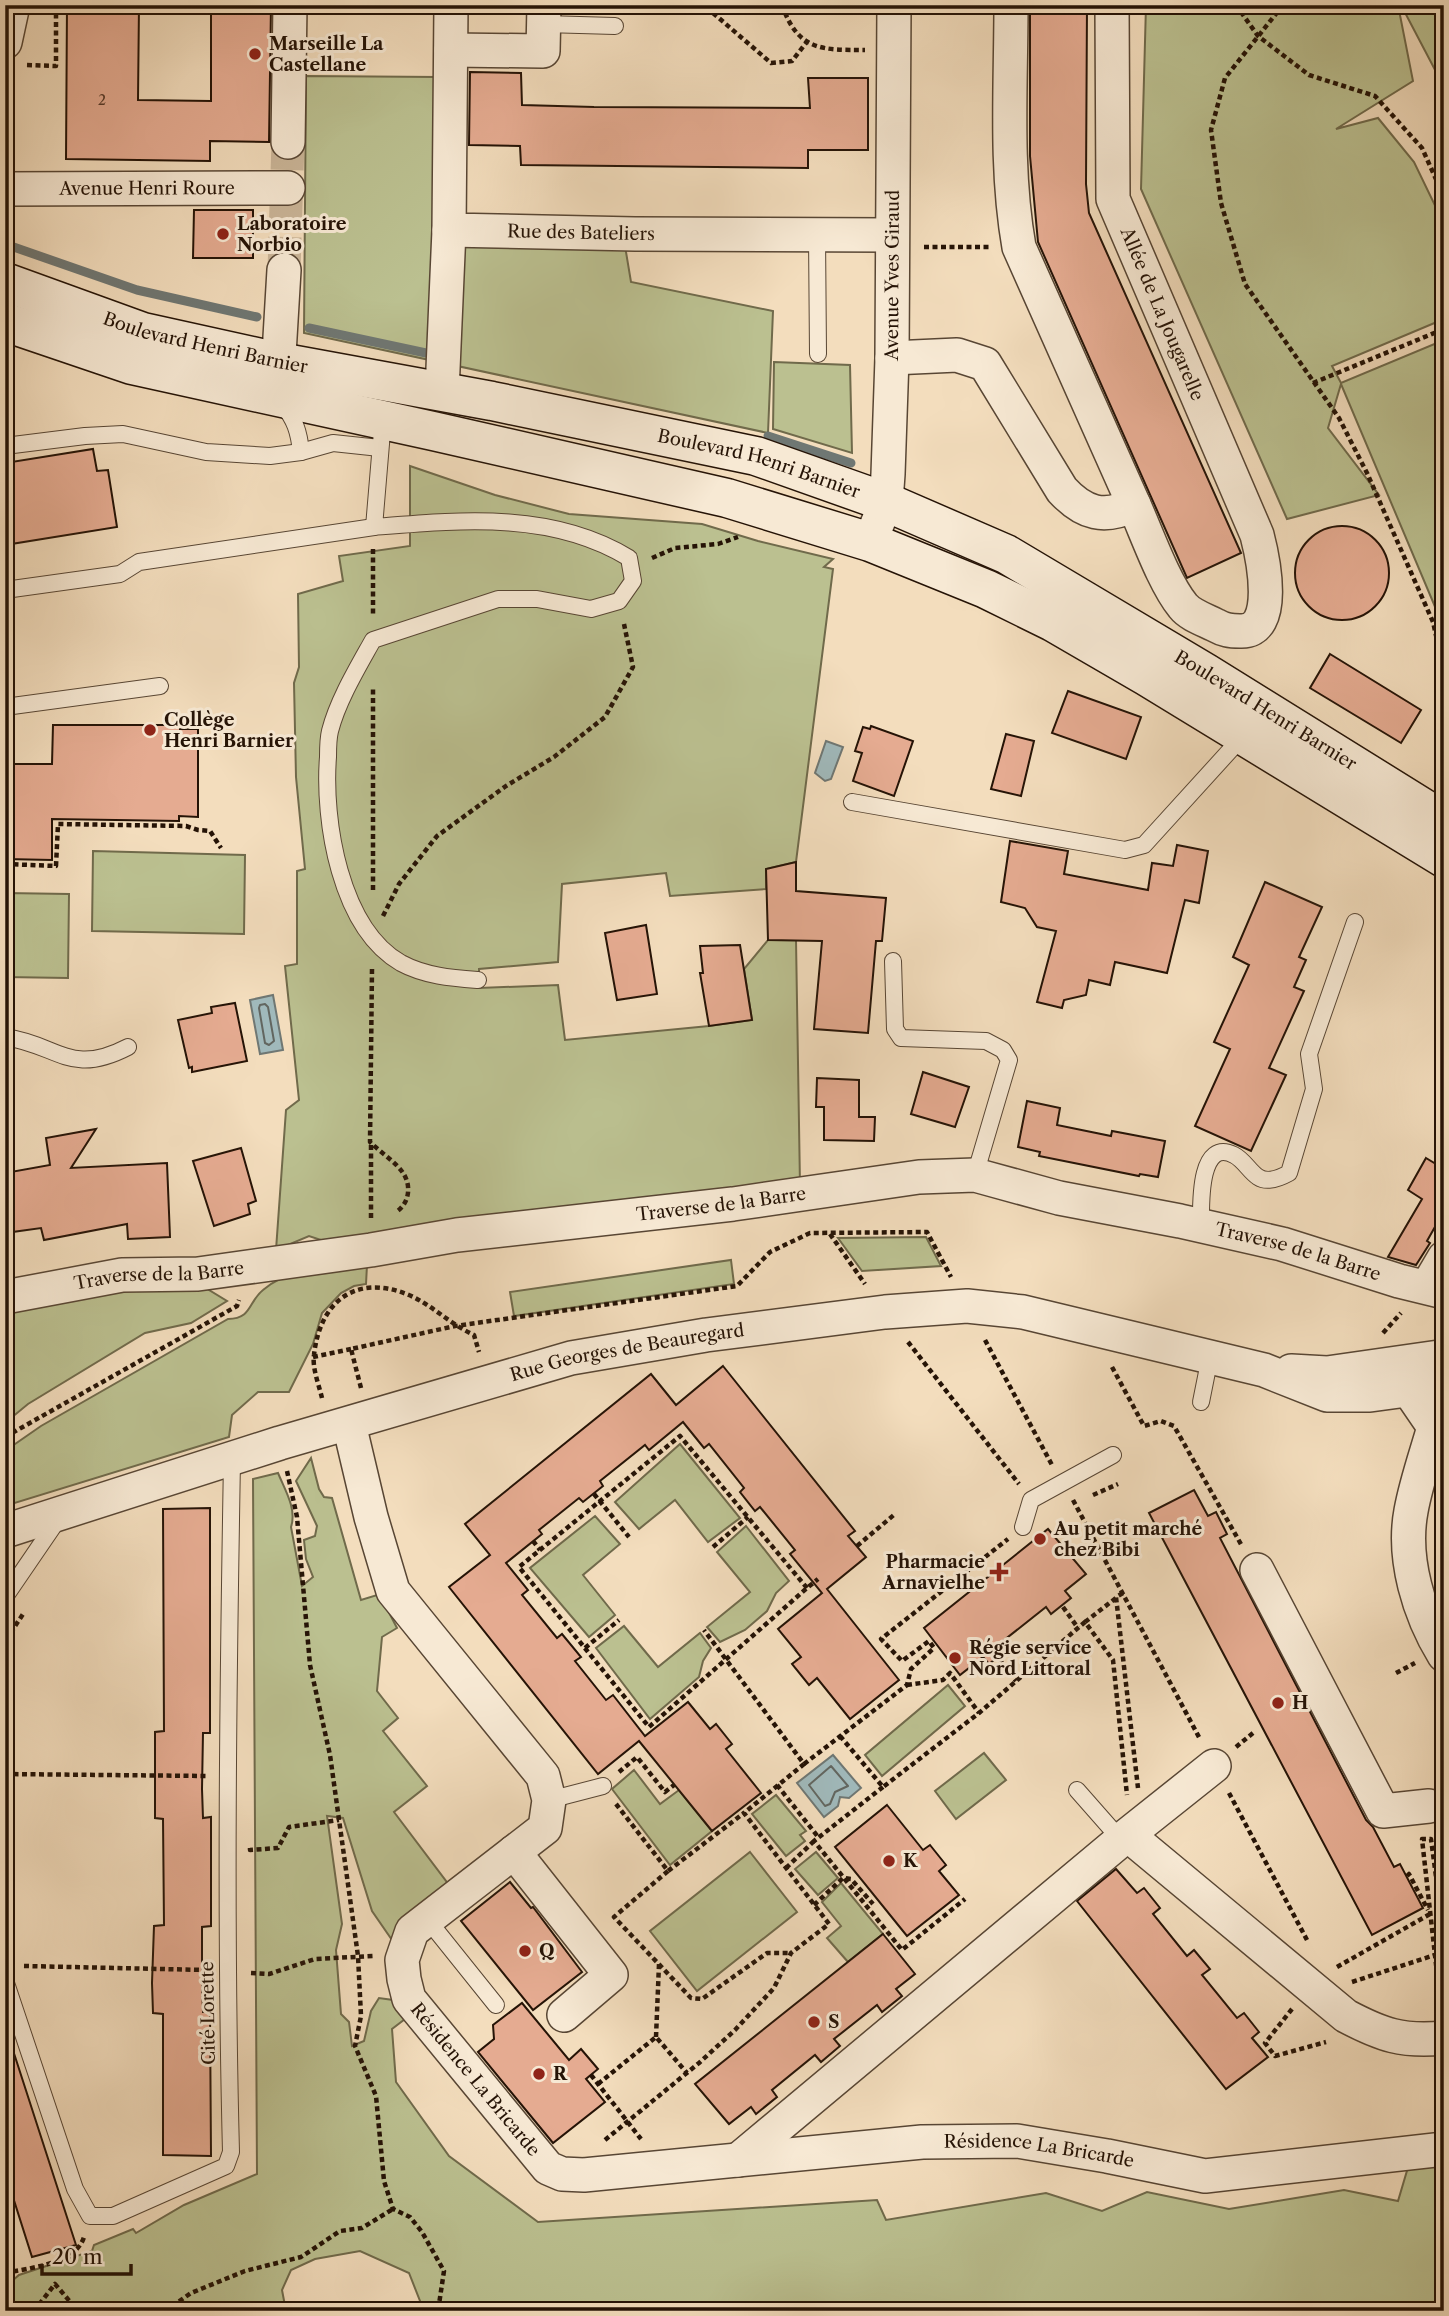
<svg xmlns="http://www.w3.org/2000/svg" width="1449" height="2316" viewBox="0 0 1449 2316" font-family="'Libre Caslon Text',serif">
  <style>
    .green { fill: #bbc090; stroke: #706a4b; stroke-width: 2 }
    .water { fill: #a0b9bb; stroke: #6f7773; stroke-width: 2 }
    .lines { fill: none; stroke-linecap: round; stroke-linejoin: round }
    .shore { stroke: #626660; stroke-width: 2 }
    .stream { stroke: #6f7773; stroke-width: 9 }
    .building { fill: #e5ab91; stroke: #251306; stroke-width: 2 }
    .street-tunnel { stroke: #cab598; stroke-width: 33; stroke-dasharray: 33 17; stroke-linecap: butt }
    .lane-casing { stroke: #584634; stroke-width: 18 }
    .street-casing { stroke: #584634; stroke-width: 36 }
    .secondary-casing { stroke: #251306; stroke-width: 41 }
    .path { stroke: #251306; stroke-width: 4.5; stroke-dasharray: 5 3.5; stroke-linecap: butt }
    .lane { stroke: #f7e9d4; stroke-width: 16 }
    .street { stroke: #f7e9d4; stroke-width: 33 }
    .secondary { stroke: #f7e9d4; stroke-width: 38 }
    .poi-dot { fill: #8f2418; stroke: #f7e9d4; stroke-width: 2.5 }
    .labels { text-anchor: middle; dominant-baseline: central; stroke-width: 6; stroke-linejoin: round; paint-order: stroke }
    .number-label { font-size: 14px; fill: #553929 }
    .poi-label { font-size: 18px; font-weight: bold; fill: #251306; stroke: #f7e9d4; text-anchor: start }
    .street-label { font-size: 18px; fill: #251306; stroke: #f7e9d4 }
  </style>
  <rect width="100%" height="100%" fill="#f3ddbd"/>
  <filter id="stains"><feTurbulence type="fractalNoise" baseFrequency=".00286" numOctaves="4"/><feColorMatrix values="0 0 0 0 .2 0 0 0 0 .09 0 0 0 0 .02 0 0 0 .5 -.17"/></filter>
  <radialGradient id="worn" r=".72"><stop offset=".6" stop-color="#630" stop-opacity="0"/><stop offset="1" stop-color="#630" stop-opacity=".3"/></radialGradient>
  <!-- green -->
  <g class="green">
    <polygon points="1146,5 1398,5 1413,81 1336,129 1378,118 1414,162 1444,224 1444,319 1332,366 1341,383 1444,340 1444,628 1341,384 1328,428 1379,495 1287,519 1141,189"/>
    <polygon points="1401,5 1444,5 1444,87"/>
    <polygon points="306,76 438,77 438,242 625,246 631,282 773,311 768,433 304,333"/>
    <polygon points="774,362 850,365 852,453 773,429"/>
    <polygon points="410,466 495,495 569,514 702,524 758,541 833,559 824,567 833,569 796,862 766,869 766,889 670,896 666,873 562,884 558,962 479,969 479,988 558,985 565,1040 709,1026 752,1020 744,969 768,940 796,940 800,1185 327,1242 309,1236 276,1250 286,1110 299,1100 285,966 297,964 297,871 305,869 296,777 294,683 299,667 298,594 343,581 339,556 410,546"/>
    <polygon points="93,851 245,855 244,934 92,931"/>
    <polygon points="5,893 69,894 68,978 5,977"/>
    <polygon points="926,1237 941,1266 862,1271 838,1238"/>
    <polygon points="731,1260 734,1284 514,1316 510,1292"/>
    <path d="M367 1265 366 1284 354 1286 341 1293 322 1313 313 1344 289 1392H258L232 1415 229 1437 5 1506V1451L41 1426 228 1319C252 1319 248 1302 263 1290 291 1266 332 1268 367 1265Z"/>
    <polygon points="113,1287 204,1287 227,1301 191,1323 145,1333 28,1404 5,1423 5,1309"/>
    <polygon points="680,1444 740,1518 708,1542 675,1500 639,1529 615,1502"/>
    <path d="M311 1458 319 1489 324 1497 332 1498 361 1600 377 1595 382 1599 397 1628 382 1637 377 1691 398 1718 383 1731 427 1786 394 1812 449 1885 392 1940 372 1911 343 1818 327 1816 342 1924 336 1950 341 2014 349 2022 352 2046 364 2041 371 2011 379 1998 393 2000 405 2019 392 2029 396 2082 449 2156 538 2222 877 2200 886 2220 1046 2193 1102 2211 1147 2192 1229 2209 1344 2190 1398 2201 1409 2164 1444 2160V2311H424L409 2273 360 2251 315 2259 291 2270 282 2290 286 2311H5V2287L19 2275 92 2251 94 2245 133 2229 136 2233 184 2205 257 2174 253 1479 278 1473C285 1490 297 1509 291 1527L302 1586 313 1577 306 1559 304 1540 315 1536 317 1526 296 1481Z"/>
    <polygon points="595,1516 620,1544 583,1575 615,1615 589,1637 530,1568"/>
    <polygon points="746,1526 789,1581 776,1593 767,1611 745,1630 720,1642 707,1627 750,1592 717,1552"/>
    <polygon points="624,1626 658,1667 700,1633 711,1648 703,1661 699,1677 650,1719 596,1648"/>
    <polygon points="948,1685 965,1706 882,1776 865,1755"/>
    <polygon points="984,1753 1006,1780 956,1819 935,1791"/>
    <polygon points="634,1770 660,1804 679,1790 712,1831 670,1865 612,1789"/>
    <polygon points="776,1795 806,1831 800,1835 805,1841 786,1856 752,1814"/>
    <polygon points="750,1852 797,1912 697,1991 650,1931"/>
    <polygon points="816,1852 838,1878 818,1895 795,1869"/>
    <polygon points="841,1883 883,1934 848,1962 827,1938 841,1926 822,1902"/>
  </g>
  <!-- water -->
  <g class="water">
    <polygon points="826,741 843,747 831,779 825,781 815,773"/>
    <polygon points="273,995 283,1050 260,1054 250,1000"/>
    <polygon points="833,1755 861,1788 849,1798 840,1797 838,1806 824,1817 797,1783"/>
  </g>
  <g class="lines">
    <!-- shore -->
    <g class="shore">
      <polygon points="265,1004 268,1007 274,1041 269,1045 265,1043 259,1008 260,1005"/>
      <polygon points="831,1766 848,1786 835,1792 830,1804 825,1806 809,1785"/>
    </g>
    <!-- stream -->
    <g class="stream">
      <polyline points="5,244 137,290 257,317"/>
      <polyline points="309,328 426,353"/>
      <polyline points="768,436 851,463"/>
    </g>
  </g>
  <!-- building -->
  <g class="building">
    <polygon points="67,5 139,5 138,100 211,101 211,5 271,5 269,142 210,141 210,161 66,159"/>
    <polygon points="1030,5 1087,5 1086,184 1089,213 1241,553 1187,578 1038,242 1030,156"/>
    <polygon points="470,72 521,73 522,105 594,107 810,108 808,78 868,78 868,150 808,150 808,168 521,165 520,146 469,145"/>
    <polygon points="194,210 253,210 253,258 193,258"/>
    <polygon points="93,449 97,471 108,470 117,527 5,545 5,463"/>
    <circle cx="1342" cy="573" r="47"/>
    <polygon points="1330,654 1421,710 1401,743 1310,688"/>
    <polygon points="1068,691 1141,717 1126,759 1052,733"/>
    <polygon points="53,725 180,725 180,729 198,729 198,817 179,816 179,821 52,819 52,860 5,859 5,764 52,764"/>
    <polygon points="871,726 913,741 894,796 853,781 862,753 855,751 863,727 870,729"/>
    <polygon points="1006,734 1034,741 1021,796 991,789"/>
    <polygon points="1010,841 1068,851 1064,874 1148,890 1152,863 1173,866 1177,845 1208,851 1199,903 1185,900 1167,973 1115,962 1110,985 1089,980 1086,995 1064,1000 1062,1008 1037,1002 1056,931 1037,927 1025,908 1001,902"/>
    <polygon points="796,862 796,891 886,898 882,941 876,941 868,1033 814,1029 822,941 768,940 766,869"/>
    <polygon points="1265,882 1322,907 1299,957 1306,960 1294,987 1304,991 1269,1068 1286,1075 1251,1151 1195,1126 1230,1049 1214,1042 1249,965 1233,957"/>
    <polygon points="646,925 657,994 617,1000 605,933"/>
    <polygon points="740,945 752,1020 709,1026 700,973 703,973 700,946"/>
    <polygon points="235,1003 247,1061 192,1072 192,1067 189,1068 178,1020 212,1013 211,1007"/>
    <polygon points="923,1072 969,1087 955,1127 911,1114"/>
    <polygon points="817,1078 859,1080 859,1117 875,1117 874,1141 824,1140 824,1107 816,1107"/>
    <polygon points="1027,1101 1060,1108 1057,1125 1111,1136 1112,1131 1165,1141 1158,1177 1140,1174 1139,1176 1039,1156 1040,1152 1018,1147"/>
    <polygon points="96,1129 71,1168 167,1163 170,1237 128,1239 127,1224 44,1240 41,1228 5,1233 5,1173 50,1165 46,1138"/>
    <polygon points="241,1148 256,1201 248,1204 250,1214 214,1226 193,1161"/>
    <polygon points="1426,1158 1441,1167 1444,1161 1444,1211 1427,1241 1430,1243 1416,1265 1388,1257 1422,1199 1408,1190"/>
    <polygon points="723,1366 855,1531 848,1536 866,1557 827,1589 899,1680 850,1719 817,1678 809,1685 792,1664 801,1657 778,1629 822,1593 790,1554 795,1550 760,1507 755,1511 740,1492 744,1488 709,1444 704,1448 683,1422 649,1450 645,1445 600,1481 603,1486 583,1502 579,1498 539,1530 542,1534 506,1563 528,1590 522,1595 557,1638 562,1634 581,1657 575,1661 606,1700 613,1695 645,1736 688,1702 710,1729 716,1724 732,1744 726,1749 761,1793 712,1831 639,1741 598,1774 449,1587 490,1555 465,1524 651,1374 676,1405"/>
    <polygon points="1194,1490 1208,1516 1216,1512 1227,1534 1220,1538 1366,1820 1373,1827 1394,1867 1400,1864 1423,1908 1372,1935 1149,1513"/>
    <polygon points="210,1508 210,1733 203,1733 202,1789 203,1818 211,1817 211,1926 202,1927 202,1980 203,2012 210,2012 211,2156 163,2155 163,2014 153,2013 152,1983 154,1926 164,1925 163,1819 155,1818 155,1732 164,1731 163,1509"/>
    <polygon points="1048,1529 1086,1574 1065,1591 1071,1598 1051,1614 1046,1607 1003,1641 1009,1648 989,1664 983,1657 960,1675 924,1628"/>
    <polygon points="887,1805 923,1850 930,1845 946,1865 939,1871 959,1895 907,1936 835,1847"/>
    <polygon points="1116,1869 1137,1893 1144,1888 1160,1908 1153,1914 1187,1956 1194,1950 1210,1969 1202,1975 1237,2018 1244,2013 1259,2032 1252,2038 1268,2057 1226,2089 1077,1901"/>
    <polygon points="510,1882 531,1908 533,1907 582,1972 533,2010 461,1921"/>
    <polygon points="883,1934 915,1974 896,1989 902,1996 882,2012 877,2005 834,2039 840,2046 821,2062 815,2055 772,2090 777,2097 756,2114 751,2107 729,2124 695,2084"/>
    <polygon points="522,2003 569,2060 581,2049 598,2069 586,2079 605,2102 553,2143 478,2052 494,2039 493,2025"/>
    <polygon points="10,2041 76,2245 32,2257 5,2172 5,2042"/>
  </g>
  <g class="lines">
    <!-- street-tunnel -->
    <polyline class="street-tunnel" points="284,270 288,142"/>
    <!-- lane casing -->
    <g class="lane-casing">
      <g id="lane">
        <polyline points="544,24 615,26"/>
        <polyline points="817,234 818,354"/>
        <path d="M282 404C295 419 299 432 301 452"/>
        <path d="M383 420 374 527C461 520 552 511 629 558L633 581 619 601 591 609 537 599H498L373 640C358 667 338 700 330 731 328 739 328 749 328 757 323 821 340 928 401 963 425 976 452 978 478 980"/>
        <polyline points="5,446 85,436 123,434 206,452 270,456 301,452 333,443 380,448"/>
        <polyline points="5,590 120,574 139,562 374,527"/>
        <polyline points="5,707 160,686"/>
        <polyline points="852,802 1125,850 1144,845 1244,735"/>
        <polyline points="893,961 895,1029 901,1038 986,1041 1003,1050 1009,1060 975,1175"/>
        <path d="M5 1037C59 1045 70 1077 128 1047"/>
        <path d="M1201 1226C1201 1207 1198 1137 1234 1155 1244 1160 1249 1171 1258 1177 1267 1183 1280 1178 1289 1173L1314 1089 1309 1054 1355 922"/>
        <polyline points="1201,1402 1210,1357"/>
        <polyline points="1023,1527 1031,1500 1113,1455"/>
        <polyline points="5,1597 59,1518"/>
        <polyline points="1077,1790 1121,1840"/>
        <polyline points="549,1800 603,1786"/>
        <polyline points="427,1919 496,2005"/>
        <path d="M5 1980 75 2189 90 2216H113L226 2166 231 2152C225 1921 228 1691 232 1460"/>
      </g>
    </g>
    <!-- street casing -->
    <g class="street-casing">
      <g id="street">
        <path id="s1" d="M451 5 449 230 635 234 892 235"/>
        <path d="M1011 5C1011 86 1005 168 1019 247L1134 505"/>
        <polyline points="5,42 13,5"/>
        <polyline points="451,50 543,51 544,5"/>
        <polyline points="288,142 290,5"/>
        <path id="s2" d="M5 189 288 188"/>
        <path d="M892 358 957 355 985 364 1062 490C1084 514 1104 519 1134 505 1147 534 1164 583 1183 606 1190 615 1205 620 1215 625 1224 630 1230 631 1240 631 1279 633 1263 558 1257 535L1113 199 1112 5"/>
        <polyline points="277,388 284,270"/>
        <polyline points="442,392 449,230"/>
        <path id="s3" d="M870 542 886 502 888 474 892 358 894 5"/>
        <polyline points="1427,1287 1444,1258"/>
        <path id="s4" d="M5 1297 122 1275 198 1274 371 1250 457 1235 733 1204 919 1177 975 1175 1059 1198 1180 1221 1282 1244 1399 1281 1444 1292"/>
        <path d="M1444 1361 1416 1375 1408 1389 1434 1427C1426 1455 1416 1483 1411 1511 1402 1559 1419 1614 1444 1655"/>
        <polyline points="1291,1371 1327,1373 1439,1357"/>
        <path id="s5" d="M349 1424 371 1517 393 1591 543 1776 549 1800 545 1828 412 1931 402 1960 404 1979 409 1999 548 2168 562 2174 584 2175 922 2142 1017 2141 1107 2156 1205 2176 1444 2149"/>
        <path id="s6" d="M5 1531 280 1443 571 1358 706 1335 885 1312 967 1306 1023 1312 1264 1370 1327 1395H1370L1444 1385"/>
        <polyline points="1257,1570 1383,1811 1429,1806"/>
        <path d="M1128 1835 1346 2016C1382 2035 1402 2042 1444 2038"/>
        <polyline points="514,1852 611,1975 564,2015"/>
        <polyline points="738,2160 1121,1840 1214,1766"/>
      </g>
    </g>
    <!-- secondary casing -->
    <g class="secondary-casing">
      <g id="secondary">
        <path id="s7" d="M5 282 143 332 279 362 492 401 756 456 886 502 1006 554 1206 673 1444 821"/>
        <polyline points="5,322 132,365 433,431 727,498 870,542 986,589 1053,622 1146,676 1444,858"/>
      </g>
    </g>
    <!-- path -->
    <g class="path">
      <path d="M782 5C798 51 822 50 865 50"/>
      <polyline points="1236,5 1258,36 1309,75 1375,96 1422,148 1444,197"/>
      <polyline points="1283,5 1225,78 1211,130 1221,203 1245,284 1339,418 1367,473 1433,622 1444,671"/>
      <polyline points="713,13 771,63 792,61 806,43"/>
      <polyline points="27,65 56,66 56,5"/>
      <polyline points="924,247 989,247"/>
      <polyline points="1313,383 1444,329"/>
      <polyline points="373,549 373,617"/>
      <polyline points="652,558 675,548 718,544 738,537"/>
      <polyline points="5,864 56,866 58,824 186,826 198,830 210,831 221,848"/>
      <polyline points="373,890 373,689"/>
      <polyline points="383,916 399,884 437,836 506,786 554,757 605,717 633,667 624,624"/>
      <path d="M372 969 370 1142C380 1152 396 1162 403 1173 412 1186 409 1204 396 1212"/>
      <polyline points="371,1218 371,1144"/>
      <polyline points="830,1234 865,1284"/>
      <polyline points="1383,1333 1401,1313"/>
      <polyline points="985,1340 1052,1465"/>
      <polyline points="908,1342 1019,1484"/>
      <polyline points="313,1357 351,1349"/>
      <polyline points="1112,1367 1144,1426 1161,1421 1174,1426 1242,1546"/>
      <polyline points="361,1388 351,1349 455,1326 737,1286 770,1252 810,1233 927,1232 951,1277"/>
      <path d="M322 1398C319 1385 312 1368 314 1355 320 1301 356 1273 409 1295 432 1305 450 1324 474 1335L479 1352"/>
      <polyline points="5,1437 237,1306 239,1300"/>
      <polyline points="287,1471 297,1517 310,1665 330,1755 358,1956 361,2016 355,2046 376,2096 384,2181 393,2209 410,2217 422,2232 444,2271 438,2311"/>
      <polyline points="594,1494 629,1537"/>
      <polyline points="1093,1495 1118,1484"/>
      <polyline points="1073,1500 1200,1739"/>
      <polyline points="533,1541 540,1550"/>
      <polyline points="857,1546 895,1514"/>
      <polyline points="713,1547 748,1517"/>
      <polyline points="807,1588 680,1436 519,1567 649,1727 807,1588 818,1579"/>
      <polyline points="1123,1593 1116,1597 1138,1788"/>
      <polyline points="1063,1607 1078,1628"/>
      <polyline points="1085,1622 1116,1598"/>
      <polyline points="6,1640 23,1614"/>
      <polyline points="585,1648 619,1620"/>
      <polyline points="999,1659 1016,1681"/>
      <polyline points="1396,1673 1415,1663"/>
      <polyline points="907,1685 943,1680 950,1673 979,1713"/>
      <polyline points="840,1736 883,1787 979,1713 1085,1622 1113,1660 1127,1795"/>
      <polyline points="1236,1747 1253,1733"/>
      <polyline points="804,1764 907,1685 911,1669 934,1648 929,1641 902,1661 881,1639 1008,1539"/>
      <polyline points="619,1772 637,1757 665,1792 674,1785"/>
      <polyline points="5,1774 207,1776"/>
      <polyline points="777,1785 819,1838"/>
      <polyline points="883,1787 814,1841 902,1950 965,1899"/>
      <polyline points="1229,1793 1307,1940"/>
      <polyline points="616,1804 668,1871 744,1813"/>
      <polyline points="250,1848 250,1850 278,1848 289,1827 339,1820"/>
      <polyline points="786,1868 814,1841"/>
      <polyline points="668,1871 614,1917 691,1998 702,1999 767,1953 791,1953"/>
      <polyline points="1407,1876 1409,1874 1428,1910"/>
      <polyline points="814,1905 843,1878 851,1879 873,1904"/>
      <polyline points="24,1966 207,1970"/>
      <polyline points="1337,1967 1430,1914"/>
      <polyline points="251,1973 269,1974 315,1959 373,1956"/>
      <polyline points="1352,1982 1444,1952"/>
      <polyline points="1292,2009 1265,2043 1275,2056 1326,2042"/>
      <polyline points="1441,2009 1422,1839 1431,1839 1437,1884 1444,1889"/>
      <polyline points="656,2037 659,1964"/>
      <polyline points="591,2075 641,2139"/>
      <polyline points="598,2084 656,2037 687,2073"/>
      <polyline points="605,2140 699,2063 735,2030 774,1988 791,1953 829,1924 744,1813 804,1764 704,1630"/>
      <path d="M5 2273C29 2268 76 2264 84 2237"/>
      <polyline points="34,2311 55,2284 78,2311"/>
      <polyline points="165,2311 191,2293 245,2271 301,2257 340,2231 362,2228 393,2209"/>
    </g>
    <!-- lane -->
    <use href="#lane" class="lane"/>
    <!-- street -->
    <use href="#street" class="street"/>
    <!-- secondary -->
    <use href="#secondary" class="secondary"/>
  </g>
  <!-- markers -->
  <g class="poi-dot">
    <circle cx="255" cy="54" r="7"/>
    <circle cx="223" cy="234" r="7"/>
    <circle cx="150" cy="730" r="7"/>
    <circle cx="1040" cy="1539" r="7"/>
    <path d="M995.5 1561.5h7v7h7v7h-7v7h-7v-7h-7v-7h7z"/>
    <circle cx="955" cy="1658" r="7"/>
    <circle cx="1278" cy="1703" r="7"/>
    <circle cx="889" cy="1861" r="7"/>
    <circle cx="525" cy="1951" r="7"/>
    <circle cx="814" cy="2022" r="7"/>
    <circle cx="539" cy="2074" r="7"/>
  </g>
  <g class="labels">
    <!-- number labels -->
    <g class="number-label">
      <text x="102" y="100">2</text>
    </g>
    <!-- poi labels -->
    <g class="poi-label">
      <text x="269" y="44">Marseille La<tspan x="269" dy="21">Castellane</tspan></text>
      <text x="237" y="224">Laboratoire<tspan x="237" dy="21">Norbio</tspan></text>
      <text x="164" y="720">Collège<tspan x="164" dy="21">Henri Barnier</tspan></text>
      <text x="1054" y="1529">Au petit marché<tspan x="1054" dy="21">chez Bibi</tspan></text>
      <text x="985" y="1562" text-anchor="end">Pharmacie<tspan x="985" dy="21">Arnavielhe</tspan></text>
      <text x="969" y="1648">Régie service<tspan x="969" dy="21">Nord Littoral</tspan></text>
      <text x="1292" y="1703">H</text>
      <text x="903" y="1861">K</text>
      <text x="539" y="1951">Q</text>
      <text x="828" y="2022">S</text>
      <text x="553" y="2074">R</text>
    </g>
    <!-- street labels -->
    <g class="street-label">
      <text stroke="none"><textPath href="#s2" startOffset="142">Avenue Henri Roure</textPath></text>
      <text stroke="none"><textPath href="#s1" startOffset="357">Rue des Bateliers</textPath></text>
      <text stroke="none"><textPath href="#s3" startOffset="270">Avenue Yves Giraud</textPath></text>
      <text transform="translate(1162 314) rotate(67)">Allée de La Jougarelle</text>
      <text stroke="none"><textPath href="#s7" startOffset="210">Boulevard Henri Barnier</textPath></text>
      <text stroke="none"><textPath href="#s7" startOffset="777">Boulevard Henri Barnier</textPath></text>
      <text stroke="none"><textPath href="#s7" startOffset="1344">Boulevard Henri Barnier</textPath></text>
      <text stroke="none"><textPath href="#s4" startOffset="723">Traverse de la Barre</textPath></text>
      <text stroke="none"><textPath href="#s4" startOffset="1311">Traverse de la Barre</textPath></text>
      <text stroke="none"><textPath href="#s4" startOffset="156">Traverse de la Barre</textPath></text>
      <text stroke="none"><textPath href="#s6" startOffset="648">Rue Georges de Beauregard</textPath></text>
      <text transform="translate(208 2013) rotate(-91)">Cité Lorette</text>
      <text stroke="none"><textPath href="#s5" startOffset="807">Résidence La Bricarde</textPath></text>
      <text stroke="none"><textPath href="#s5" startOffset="1416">Résidence La Bricarde</textPath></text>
    </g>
  </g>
  <!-- margin -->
  <rect width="1449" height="2316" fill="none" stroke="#f3ddbd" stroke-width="28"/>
  <rect x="7" y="7" width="1435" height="2302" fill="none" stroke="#251306" stroke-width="3.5"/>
  <rect x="14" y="14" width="1421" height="2288" fill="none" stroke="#251306" stroke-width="2"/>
  <!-- scale -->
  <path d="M42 2264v10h89v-10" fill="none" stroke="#251306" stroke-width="3.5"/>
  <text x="52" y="2264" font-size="21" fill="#251306" stroke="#f7e9d4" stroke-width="5" paint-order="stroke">20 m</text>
  <rect width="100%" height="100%" filter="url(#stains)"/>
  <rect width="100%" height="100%" fill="url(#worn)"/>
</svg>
